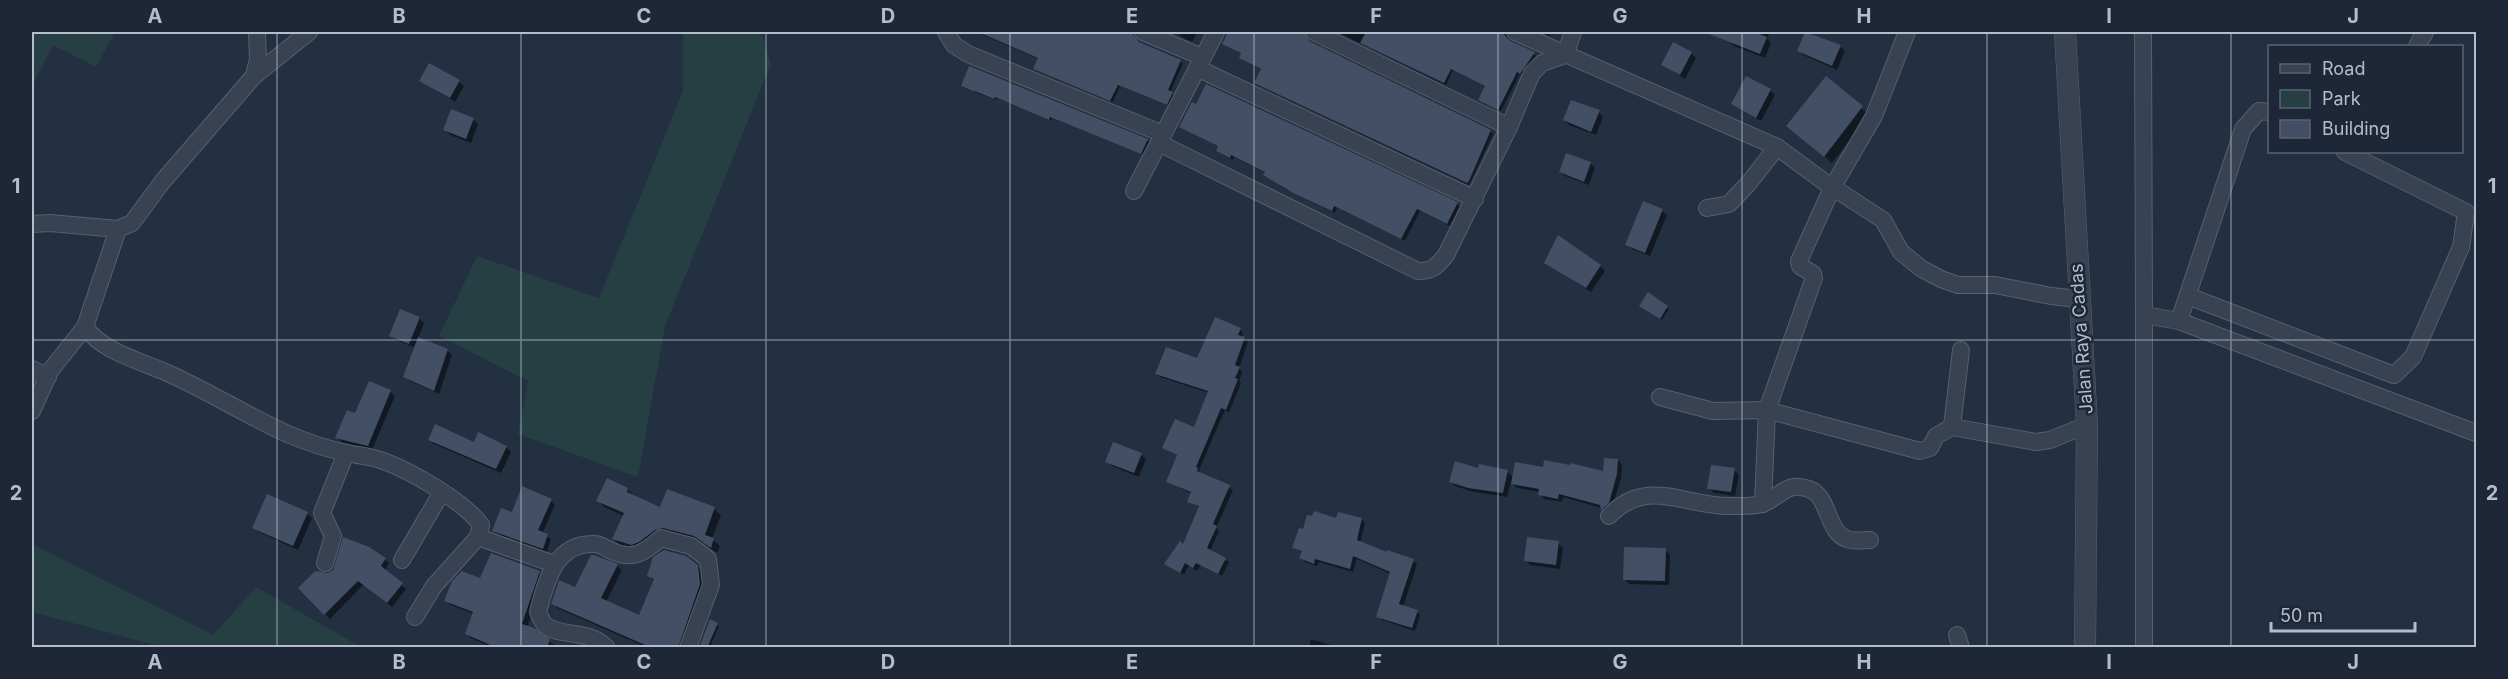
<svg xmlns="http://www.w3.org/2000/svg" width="2508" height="679" viewBox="0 0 2508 679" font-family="Inter,sans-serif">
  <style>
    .green { fill: #253f43 }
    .shadow { fill: #0007 }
    .building { fill: #424f65 }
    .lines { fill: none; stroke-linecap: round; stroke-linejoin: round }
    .minor-casing { stroke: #56606f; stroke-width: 18 }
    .tertiary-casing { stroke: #56606f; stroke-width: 22 }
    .minor { stroke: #384252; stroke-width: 16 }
    .tertiary { stroke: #384252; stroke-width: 21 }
    .grid { fill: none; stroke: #b4bdcc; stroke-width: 1.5; stroke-opacity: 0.55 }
    .labels { text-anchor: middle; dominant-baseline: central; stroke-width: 5; stroke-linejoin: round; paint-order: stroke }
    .street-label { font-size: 18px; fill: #b4bdcc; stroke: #1d2737 }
    .neatline { fill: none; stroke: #b4bdcc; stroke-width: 2 }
    .grid-label { font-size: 20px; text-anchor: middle; font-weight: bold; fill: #b4bdcc }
  </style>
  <rect width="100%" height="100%" fill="#233042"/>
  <!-- green -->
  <g class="green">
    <polygon points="32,32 115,32 96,67 53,45 32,86"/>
    <polygon points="683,32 762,32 771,64 665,326 638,477 518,434 528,381 439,336 477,256 599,298 683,91"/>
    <polygon points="32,544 213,635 256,587 361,647 162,647 32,612"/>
  </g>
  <!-- shadow -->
  <g class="shadow">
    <polygon points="976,32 1128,32 1139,44 1183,63 1170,93 1175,96 1169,106 1120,86 1113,102 1037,71 1035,69 1039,59"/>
    <polygon points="1178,32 1197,32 1192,42 1180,36"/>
    <polygon points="1228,32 1306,32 1305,37 1310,43 1490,131 1493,134 1469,185 1258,85 1256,83 1262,70 1243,60 1241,58 1243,54 1224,43"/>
    <polygon points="1337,32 1508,32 1509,41 1537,56 1523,75 1520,74 1501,111 1480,100 1487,87 1453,70 1446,85"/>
    <polygon points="1539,32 1551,32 1549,36"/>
    <polygon points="1733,32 1770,32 1767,39 1771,43 1765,58 1734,46 1729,41"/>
    <polygon points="1806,32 1840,47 1845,51 1837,70 1803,55 1799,50"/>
    <polygon points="1691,53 1696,58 1685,79 1663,65"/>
    <polygon points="970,68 1148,141 1150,143 1144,155 1052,118 1051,121 997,98 996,100 964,88 962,86"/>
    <polygon points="1826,78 1869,115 1832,163 1788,126"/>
    <polygon points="421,81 459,82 464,86 455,102"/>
    <polygon points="1770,90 1775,95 1761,121 1733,104"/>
    <polygon points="1599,112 1603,117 1596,135 1569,125 1565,120"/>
    <polygon points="473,119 478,124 471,143 450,135 445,130"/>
    <polygon points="1181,127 1457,204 1460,207 1450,226 1420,211 1405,241 1337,208 1335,213 1283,188 1266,173 1234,157 1233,160 1221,154 1218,151 1220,147"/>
    <polygon points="1590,163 1595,168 1589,185 1565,176 1560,172"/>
    <polygon points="1662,211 1667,215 1650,256 1632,249 1627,244"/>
    <polygon points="1545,262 1600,266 1605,271 1591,292"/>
    <polygon points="1648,294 1669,309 1662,320 1643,307"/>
    <polygon points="419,318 424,323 418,339 447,350 452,355 439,394 410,381 405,377 416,348 396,340 391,335"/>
    <polygon points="1240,330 1243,333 1242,338 1248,342 1239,368 1242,372 1239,382 1241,383 1229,412 1225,410 1199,470 1200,474 1233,490 1216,528 1219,531 1210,551 1229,562 1222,576 1201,565 1197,571 1189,565 1184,575 1166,564 1184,546 1200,508 1189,501 1192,494 1168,482 1178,456 1163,447 1195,429 1209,393 1160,377 1157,373 1198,360"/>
    <polygon points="369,383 390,392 395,396 372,450 342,442 337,437 356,415"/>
    <polygon points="430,440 506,447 511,452 501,473 434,444"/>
    <polygon points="1141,455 1146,459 1139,477 1112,466 1107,461"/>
    <polygon points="1618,460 1622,465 1621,479 1612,507 1606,513 1602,508 1563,497 1562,502 1544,499 1540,492 1517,488 1511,482 1507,497 1474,492 1455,486 1450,481 1479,470 1507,471 1513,477 1544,469 1604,473"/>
    <polygon points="1734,470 1739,475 1735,496 1714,493 1709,488"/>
    <polygon points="627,489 633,495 661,509 668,491 714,509 721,515 712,539 720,546 717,553 702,542 666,533 630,549 620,545 614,539 624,516 604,507 598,500"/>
    <polygon points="551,501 555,505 542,534 551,539 547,552 498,534 494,531 513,514"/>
    <polygon points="307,514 312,518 298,550 259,532 254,527"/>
    <polygon points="1337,520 1362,520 1365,523 1360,543 1388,554 1413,561 1417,564 1403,607 1417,612 1420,615 1415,631 1382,620 1378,616 1391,574 1357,559 1353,572 1319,562 1317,566 1305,562 1301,558 1303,553 1294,547"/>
    <polygon points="1558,543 1563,548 1560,569 1530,565 1526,560"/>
    <polygon points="1666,550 1670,555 1669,585 1629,584 1624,579"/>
    <polygon points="592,557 617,566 622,570 606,602 640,617 654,580 649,576 697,566 702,571 704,589 683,648 648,648 557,608 553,603 575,589"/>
    <polygon points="385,559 389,563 385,571 406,589 392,607 364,584 330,619 300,588 327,575"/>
    <polygon points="539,573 544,577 527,627 549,641 554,645 553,648 493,648 471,638 466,633 474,614 451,605 446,601 481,580"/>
    <polygon points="717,624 719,626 711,644 716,648 701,648"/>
    <polygon points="1311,639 1341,648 1309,648"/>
  </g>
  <!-- building -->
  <g class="building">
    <polygon points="978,32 1131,32 1139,42 1181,60 1168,90 1173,92 1167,105 1118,85 1110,101 1033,69 1038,58"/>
    <polygon points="1228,32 1304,32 1309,41 1491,130 1469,181 1467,183 1254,83 1261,69 1239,58 1241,53 1222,44"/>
    <polygon points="1366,32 1502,32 1510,41 1535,52 1520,74 1517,72 1498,110 1478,100 1485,86 1451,69 1444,83 1360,43"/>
    <polygon points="1704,32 1754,32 1767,37 1760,54"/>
    <polygon points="1805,32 1841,45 1832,66 1797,51"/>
    <polygon points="1673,42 1692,52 1680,75 1661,65"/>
    <polygon points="429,63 460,80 450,98 419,81"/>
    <polygon points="969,66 1148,139 1141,154 1050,117 1049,120 995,97 994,99 975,91 975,92 961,86"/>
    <polygon points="1746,76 1771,89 1756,118 1731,104"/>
    <polygon points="1826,76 1863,106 1824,157 1786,126"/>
    <polygon points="1206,84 1458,202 1447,224 1417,209 1401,239 1334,206 1332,211 1293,193 1263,175 1265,172 1231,155 1230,158 1216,151 1218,146 1179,127 1192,102 1196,104"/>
    <polygon points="1571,100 1600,110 1591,132 1563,120"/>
    <polygon points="451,109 474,118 466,139 443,130"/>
    <polygon points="1566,153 1591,162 1584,182 1559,172"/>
    <polygon points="1643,201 1663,209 1645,253 1625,245"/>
    <polygon points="1558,235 1601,265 1586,288 1544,263"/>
    <polygon points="1648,292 1668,306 1660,319 1639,306"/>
    <polygon points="400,309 420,317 409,344 389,336"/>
    <polygon points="1215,317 1241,328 1238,335 1245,337 1235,365 1240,367 1235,378 1238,379 1226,410 1221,408 1196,467 1198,468 1197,471 1230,485 1213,524 1217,526 1207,548 1226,558 1218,574 1196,563 1193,568 1185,563 1180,573 1164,564 1180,541 1183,544 1199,506 1187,502 1191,492 1166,482 1177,455 1162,448 1175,419 1194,427 1208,391 1155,374 1166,347 1197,358"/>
    <polygon points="418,337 448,349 434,391 403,377"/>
    <polygon points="369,381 391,390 368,446 335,438 347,410 355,413"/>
    <polygon points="435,424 474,442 478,432 507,446 496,469 428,440"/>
    <polygon points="1113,442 1142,453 1134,473 1105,462"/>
    <polygon points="1604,458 1618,459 1617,474 1609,503 1601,510 1600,505 1581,500 1559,494 1558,499 1538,495 1539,489 1511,484 1515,462 1543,467 1544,460 1570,465 1570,463 1603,471"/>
    <polygon points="1455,461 1478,468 1479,464 1508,470 1503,493 1468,488 1449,482"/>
    <polygon points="1711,465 1735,468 1731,492 1707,489"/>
    <polygon points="607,478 628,488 627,492 660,507 667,489 715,507 705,535 714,538 711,548 694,536 663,528 655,530 639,542 631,545 612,539 624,513 596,501"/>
    <polygon points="522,486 552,499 538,530 548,534 543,549 492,531 501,508 512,512"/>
    <polygon points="267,494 308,512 293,546 252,528"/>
    <polygon points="1314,511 1336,518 1338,512 1362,518 1357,540 1387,552 1387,550 1414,559 1399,604 1418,610 1412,628 1376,617 1390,572 1353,556 1350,569 1315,559 1314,564 1299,558 1302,551 1292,548 1299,528 1303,529 1307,515 1312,516"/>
    <polygon points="343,537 369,547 386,558 381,566 403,583 387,603 358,581 324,615 298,588 315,571 327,573 333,570"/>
    <polygon points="1527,537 1559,541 1556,565 1524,561"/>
    <polygon points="1624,547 1666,548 1665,581 1623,580"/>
    <polygon points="664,550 686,556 698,565 700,584 678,648 652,648 551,604 559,580 575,587 591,555 594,555 618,564 601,598 639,615 654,579 647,576 653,557"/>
    <polygon points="491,553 540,571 522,624 534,628 550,639 547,648 496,648 486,643 465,634 473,612 444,601 452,581 462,571 480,578"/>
    <polygon points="710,619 718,623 707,648 699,648"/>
  </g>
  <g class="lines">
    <!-- minor casing -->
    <g class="minor-casing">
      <g id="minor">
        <polyline points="946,32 954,45 968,54 1163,134"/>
        <polyline points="1143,32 1202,57"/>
        <polyline points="1515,32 1777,147 1823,181 1883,220 1901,252 1922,269 1941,279 1958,285 1995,285 2051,296 2078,299"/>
        <polyline points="2143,32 2144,315 2179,321 2476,433"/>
        <polyline points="2417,46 2425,32"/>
        <polyline points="1565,55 1573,32"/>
        <polyline points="1197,68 1475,199"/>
        <polyline points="254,76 309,32"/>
        <polyline points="1509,127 1532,73 1542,63 1565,55"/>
        <path d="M1159 143 1418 271C1433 271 1437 266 1446 255L1509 127 1314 32"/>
        <polyline points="1134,191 1216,32"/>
        <polyline points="1707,208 1729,204 1748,184 1777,147"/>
        <polyline points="32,224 50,223 118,229 132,223 163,181 254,76 258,59 257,32"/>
        <path d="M118 229 85 327C102 351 137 360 163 371 207 390 247 416 290 435 307 442 328 449 346 453 354 455 362 455 369 457 399 463 463 500 481 525L478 537 434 586 415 617"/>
        <polyline points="2188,296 2394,375 2413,357 2461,247 2466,212 2345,152"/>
        <polyline points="2144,315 2144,648"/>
        <polyline points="2179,321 2243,129 2259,111 2270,112"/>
        <polyline points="32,369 48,377"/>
        <polyline points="1660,397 1713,411 1767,410 1920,451 1930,448 1936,436 1952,427 2036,442 2050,440 2087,425"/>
        <polyline points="32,411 50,371 85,327"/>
        <polyline points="1952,427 1961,350"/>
        <polyline points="1763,504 1767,410 1814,278 1813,274 1800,266 1799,261 1832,188 1874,116 1907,32"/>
        <path d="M1609 516C1648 476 1685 507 1731 506 1741 506 1755 507 1764 503 1782 496 1786 481 1809 489 1830 496 1826 532 1847 539 1853 542 1863 540 1870 540"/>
        <polyline points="478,537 554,564"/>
        <polyline points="402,560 442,492"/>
        <polyline points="325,563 333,536 322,513 346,453"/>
        <polyline points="1957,635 1961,648"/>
        <path d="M607 648C587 628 561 638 545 625 542 622 540 616 538 612 546 582 555 542 595 544 600 544 607 549 612 551 633 561 645 552 661 538L691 546 708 559 711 585 688 648"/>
      </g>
    </g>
    <!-- tertiary casing -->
    <g class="tertiary-casing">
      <polyline id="tertiary" points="2065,32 2087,425 2085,648"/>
    </g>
    <!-- minor -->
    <use href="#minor" class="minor"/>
    <!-- tertiary -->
    <use href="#tertiary" class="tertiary"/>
  </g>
  <!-- grid -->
  <path class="grid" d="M277 32V648M521 32V648M766 32V648M1010 32V648M1254 32V648M1498 32V648M1742 32V648M1987 32V648M2231 32V648M32 340H2476"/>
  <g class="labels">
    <!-- street labels -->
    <g class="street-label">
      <text transform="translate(2081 339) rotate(-94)">Jalan Raya Cadas</text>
    </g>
  </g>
  <!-- border -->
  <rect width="2508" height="679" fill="none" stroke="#1d2737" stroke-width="66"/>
  <!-- legend -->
  <rect x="2268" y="45" width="195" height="108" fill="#1d2737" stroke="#596373" stroke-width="1.5"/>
  <rect x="2280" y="64" width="30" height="9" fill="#384252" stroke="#596373" stroke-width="1.5"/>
  <text x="2322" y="75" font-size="18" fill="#b4bdcc">Road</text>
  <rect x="2280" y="90" width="30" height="18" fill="#253f43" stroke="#596373" stroke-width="1.5"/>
  <text x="2322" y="105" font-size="18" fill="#b4bdcc">Park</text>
  <rect x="2280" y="120" width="30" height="18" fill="#424f65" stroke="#596373" stroke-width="1.5"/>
  <text x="2322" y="135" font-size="18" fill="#b4bdcc">Building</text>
  <!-- scale -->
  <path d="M2271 622v9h144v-9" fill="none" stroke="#b4bdcc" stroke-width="3"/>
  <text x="2280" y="622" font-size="18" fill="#b4bdcc" stroke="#1d2737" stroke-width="4.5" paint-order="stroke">50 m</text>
  <rect x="33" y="33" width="2442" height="613" class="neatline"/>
  <g class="grid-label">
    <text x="155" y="23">A</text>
    <text x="399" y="23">B</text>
    <text x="644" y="23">C</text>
    <text x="888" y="23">D</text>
    <text x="1132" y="23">E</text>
    <text x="1376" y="23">F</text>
    <text x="1620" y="23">G</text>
    <text x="1864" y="23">H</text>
    <text x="2109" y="23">I</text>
    <text x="2353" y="23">J</text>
    <text x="16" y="193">1</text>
    <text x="2492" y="193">1</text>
    <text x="16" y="500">2</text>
    <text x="2492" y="500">2</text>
    <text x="155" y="669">A</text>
    <text x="399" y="669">B</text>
    <text x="644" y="669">C</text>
    <text x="888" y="669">D</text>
    <text x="1132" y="669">E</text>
    <text x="1376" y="669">F</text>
    <text x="1620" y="669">G</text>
    <text x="1864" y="669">H</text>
    <text x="2109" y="669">I</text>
    <text x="2353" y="669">J</text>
  </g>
</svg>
